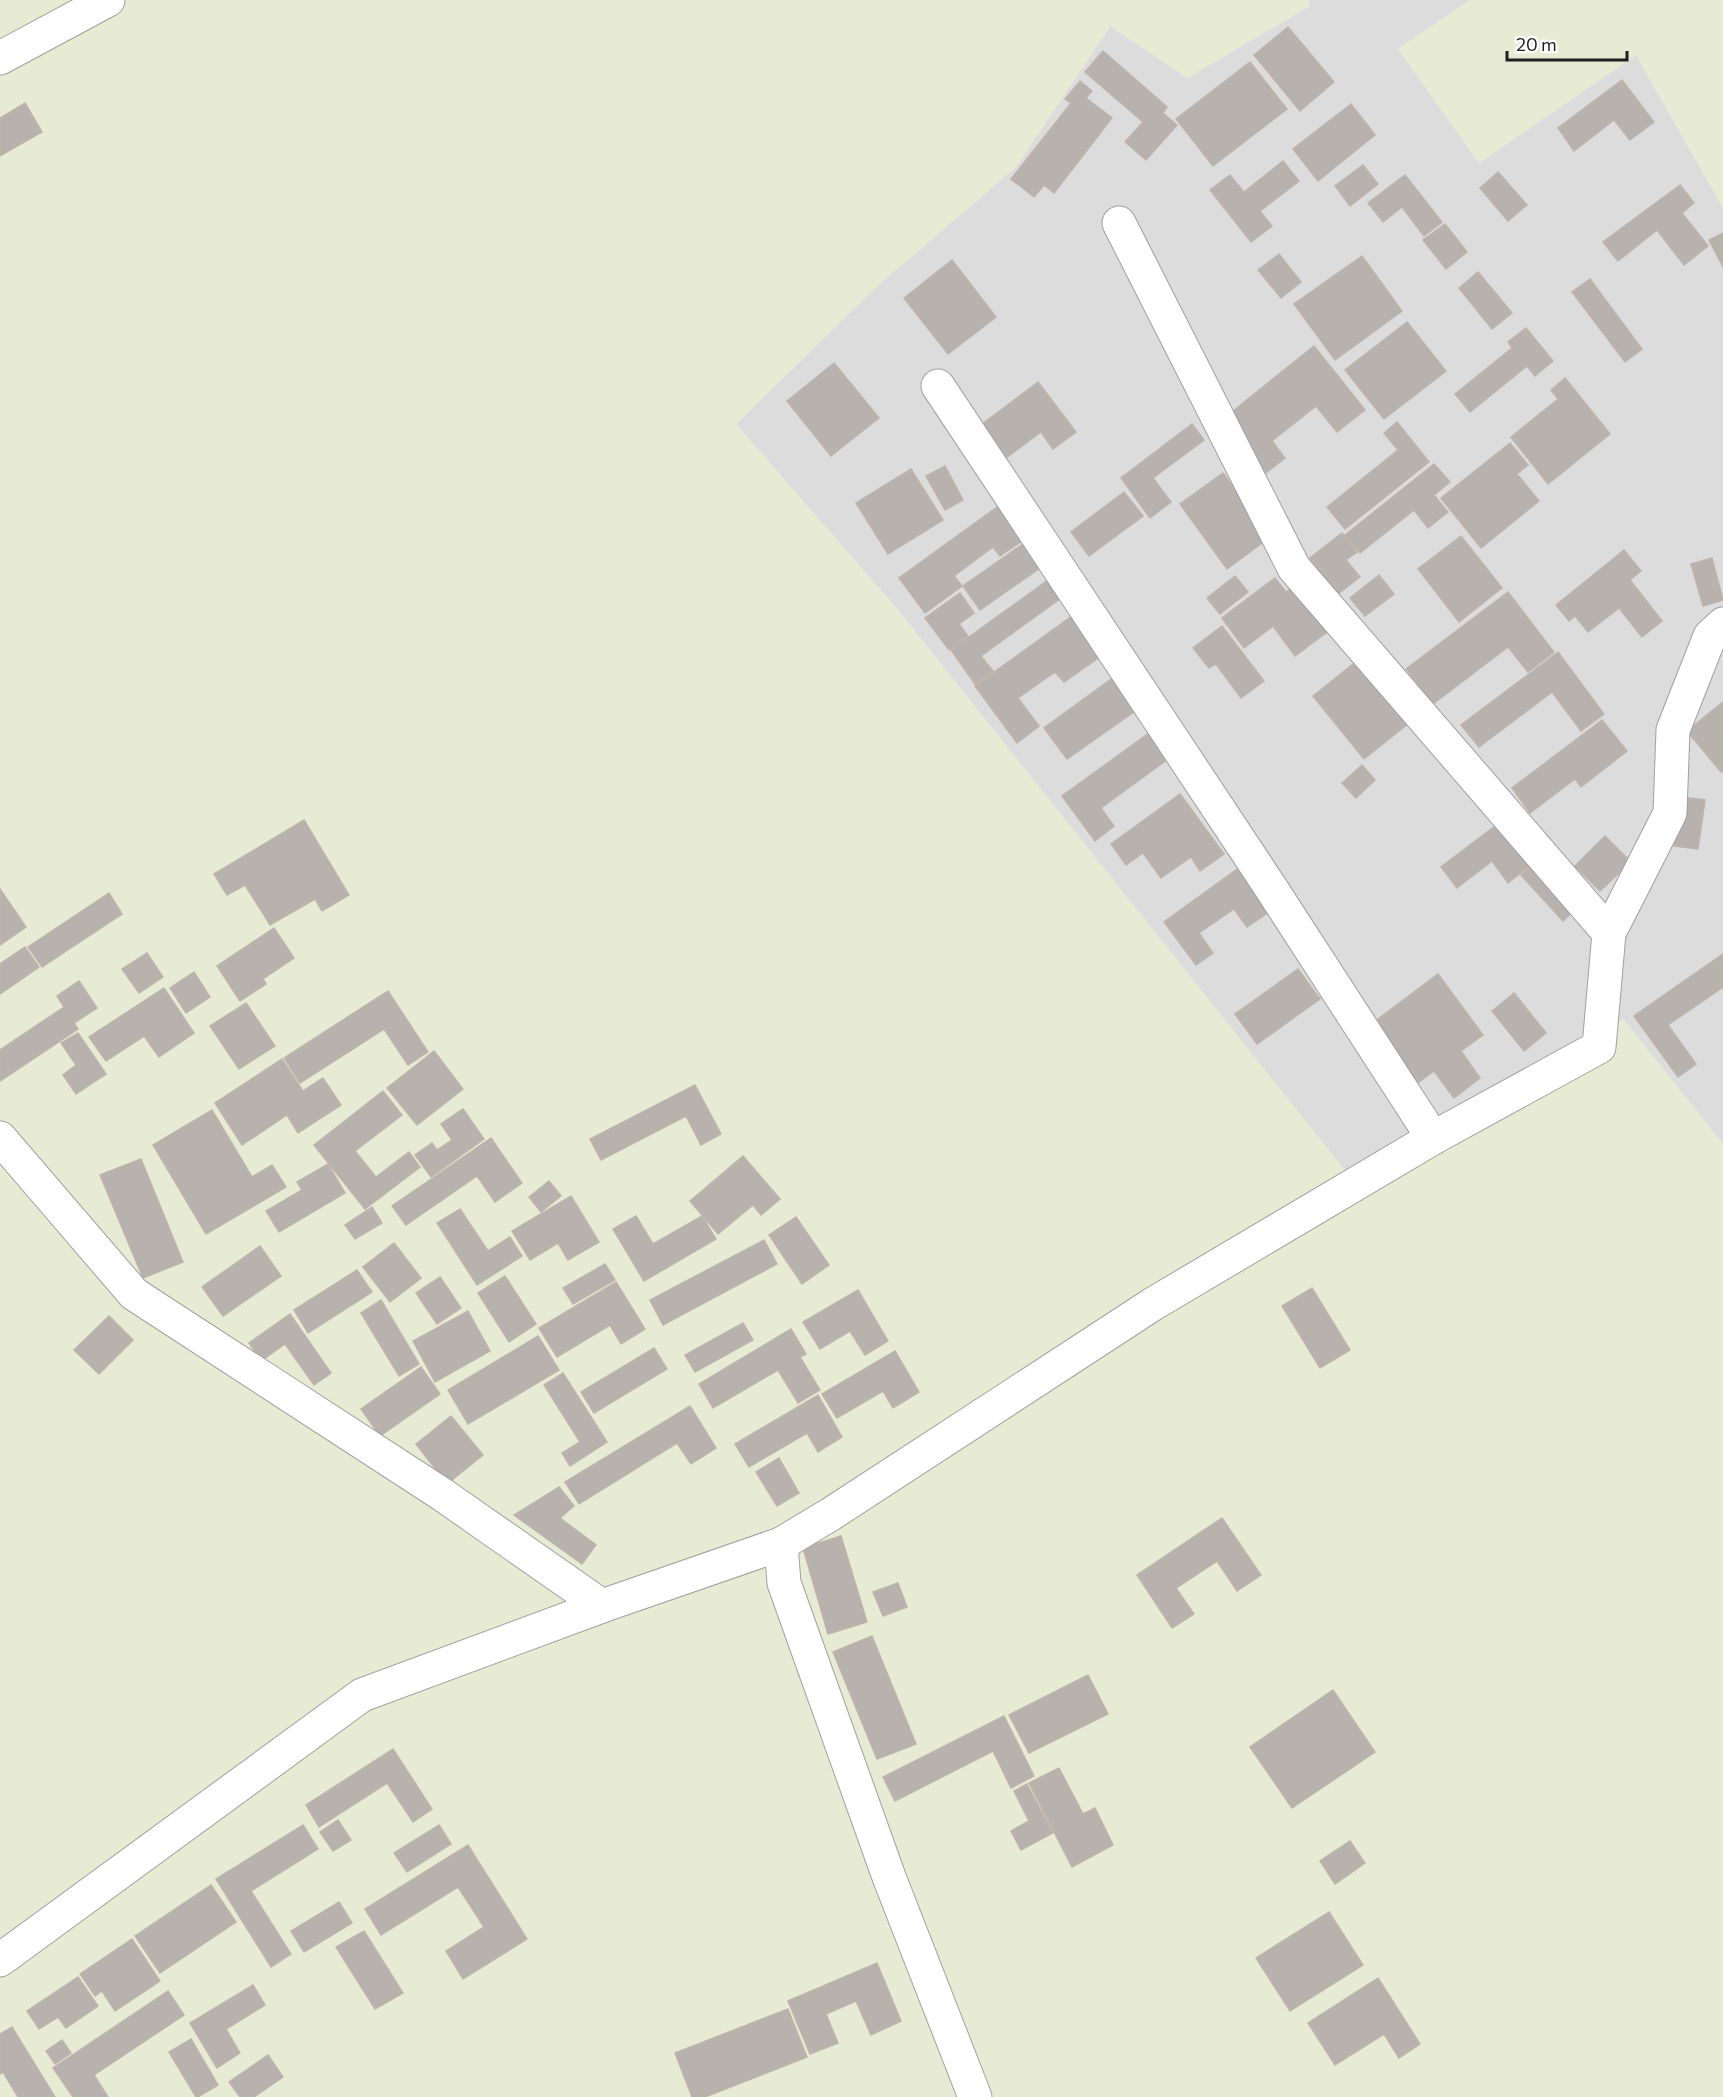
<svg xmlns="http://www.w3.org/2000/svg" width="1723" height="2097" viewBox="0 0 1723 2097" font-family="Commissioner,sans-serif">
  <style>
    .residential { fill: #dddcdc }
    .farmland { fill: #e8ebd4 }
    .building { fill: #b7b2ad; stroke: #beb4ab; stroke-width: 1.5 }
    .lines { fill: none; stroke-linecap: round; stroke-linejoin: round }
    .minor-casing { stroke: #a0a0a0; stroke-width: 35 }
    .minor { stroke: #fff; stroke-width: 33 }
  </style>
  <rect width="100%" height="100%" fill="#eeece6"/>
  <!-- residential -->
  <polygon class="residential" points="1308,0 1470,0 1398,49 1479,163 1636,55 1723,208 1723,1144 1623,1019 1356,1185 898,610 736,424 875,288 1016,167 1111,25 1187,78 1310,6"/>
  <!-- farmland -->
  <g class="farmland">
    <polygon points="0,0 1308,0 1310,6 1187,78 1110,26 1016,167 875,288 736,424 898,610 1356,1184 1623,1019 1723,1144 1723,2097 0,2097"/>
    <polygon points="1470,0 1723,0 1723,208 1636,55 1479,163 1398,49"/>
  </g>
  <!-- building -->
  <g class="building">
    <polygon points="1288,27 1334,82 1300,111 1254,55"/>
    <polygon points="1103,51 1167,107 1163,113 1177,125 1146,160 1125,142 1143,122 1085,72"/>
    <polygon points="1250,62 1287,109 1213,166 1176,119"/>
    <polygon points="1622,80 1654,122 1630,140 1614,120 1574,151 1558,128"/>
    <polygon points="1080,81 1092,91 1086,98 1112,118 1054,193 1044,185 1034,197 1011,179 1071,103 1065,99"/>
    <polygon points="25,103 42,132 0,156 0,118"/>
    <polygon points="1351,104 1375,135 1318,181 1293,149"/>
    <polygon points="1283,161 1299,181 1260,211 1272,226 1251,242 1210,190 1230,175 1244,192"/>
    <polygon points="1363,165 1378,184 1350,206 1335,186"/>
    <polygon points="1498,172 1527,205 1508,221 1480,188"/>
    <polygon points="1405,175 1442,222 1424,236 1402,207 1383,222 1368,203"/>
    <polygon points="1680,185 1694,203 1682,213 1708,246 1684,265 1657,230 1618,261 1603,242"/>
    <polygon points="1445,224 1467,252 1446,269 1423,240"/>
    <polygon points="1723,233 1723,267 1709,240"/>
    <polygon points="1279,254 1301,282 1281,298 1258,270"/>
    <polygon points="1362,256 1402,311 1335,360 1294,304"/>
    <polygon points="952,260 996,317 948,354 904,298"/>
    <polygon points="1478,272 1512,313 1492,329 1459,288"/>
    <polygon points="1590,279 1642,349 1625,362 1572,292"/>
    <polygon points="1407,322 1446,371 1384,419 1345,370"/>
    <polygon points="1526,328 1553,361 1535,376 1527,366 1470,412 1455,394 1512,348 1508,342"/>
    <polygon points="1314,346 1365,410 1337,432 1316,406 1272,441 1285,458 1266,473 1223,419"/>
    <polygon points="834,363 879,418 831,456 787,401"/>
    <polygon points="1565,378 1610,434 1548,484 1511,437 1558,399 1551,390"/>
    <polygon points="1038,382 1076,432 1053,449 1041,432 1002,461 977,428"/>
    <polygon points="1397,422 1429,462 1345,529 1327,507 1398,450 1384,433"/>
    <polygon points="1192,424 1204,440 1153,478 1171,502 1150,518 1121,478"/>
    <polygon points="1510,443 1528,465 1517,474 1539,501 1481,548 1441,498"/>
    <polygon points="1434,464 1450,482 1434,495 1448,512 1428,528 1414,510 1360,553 1345,535"/>
    <polygon points="945,466 963,500 945,510 926,476"/>
    <polygon points="911,469 943,520 888,554 856,503"/>
    <polygon points="1223,473 1270,537 1227,569 1180,504"/>
    <polygon points="1124,492 1143,516 1089,556 1071,532"/>
    <polygon points="1000,505 1025,539 1000,556 993,547 954,576 962,586 925,613 899,578"/>
    <polygon points="1342,533 1357,552 1346,560 1360,577 1338,594 1310,558"/>
    <polygon points="1461,536 1502,588 1459,622 1418,569"/>
    <polygon points="1023,544 1040,568 980,610 963,586"/>
    <polygon points="1624,550 1641,571 1630,580 1662,621 1642,637 1619,608 1588,632 1575,616 1569,621 1556,605"/>
    <polygon points="1712,558 1723,600 1703,606 1691,564"/>
    <polygon points="1379,575 1394,594 1365,616 1350,598"/>
    <polygon points="1235,576 1248,592 1220,614 1207,598"/>
    <polygon points="1275,578 1286,592 1300,581 1335,626 1295,656 1273,626 1244,648 1222,618"/>
    <polygon points="1048,580 1061,598 981,656 993,671 975,684 951,650"/>
    <polygon points="1508,592 1554,652 1528,672 1508,647 1433,704 1406,669"/>
    <polygon points="960,593 974,613 959,624 968,636 949,650 925,618"/>
    <polygon points="1072,616 1101,656 1064,682 1055,672 1018,698 1039,726 1017,743 975,686"/>
    <polygon points="1222,626 1264,681 1241,698 1216,664 1209,668 1193,648"/>
    <polygon points="1558,652 1604,714 1581,731 1552,692 1479,747 1461,725"/>
    <polygon points="1358,660 1409,723 1364,759 1313,696"/>
    <polygon points="1114,677 1138,709 1067,759 1044,728"/>
    <polygon points="1723,702 1723,771 1721,772 1687,731"/>
    <polygon points="1602,720 1627,751 1581,787 1575,779 1530,813 1512,788"/>
    <polygon points="1149,733 1168,759 1101,808 1114,826 1095,841 1062,796"/>
    <polygon points="1362,765 1375,780 1356,798 1342,783"/>
    <polygon points="1180,794 1224,854 1200,871 1191,857 1161,878 1143,853 1126,865 1111,844"/>
    <polygon points="1681,797 1705,800 1698,849 1674,846"/>
    <polygon points="304,820 349,895 322,911 315,899 270,925 245,885 227,895 214,874"/>
    <polygon points="1499,823 1531,865 1508,883 1492,861 1457,888 1441,867"/>
    <polygon points="1605,836 1631,862 1600,891 1575,866"/>
    <polygon points="1535,863 1577,908 1563,921 1521,875"/>
    <polygon points="1240,867 1272,910 1247,927 1234,909 1199,933 1213,953 1196,965 1164,922"/>
    <polygon points="0,889 26,927 0,945"/>
    <polygon points="109,893 122,914 42,967 28,947"/>
    <polygon points="274,928 294,958 263,979 266,984 240,1001 217,966"/>
    <polygon points="25,947 39,967 0,994 0,964"/>
    <polygon points="147,953 163,977 139,993 122,969"/>
    <polygon points="1723,954 1723,987 1668,1025 1696,1064 1678,1077 1634,1016"/>
    <polygon points="1298,969 1320,999 1257,1044 1235,1014"/>
    <polygon points="194,972 210,997 186,1013 170,988"/>
    <polygon points="1438,974 1483,1035 1461,1051 1480,1078 1454,1098 1434,1071 1415,1085 1370,1025"/>
    <polygon points="79,981 97,1008 74,1023 78,1029 0,1081 0,1050 64,1007 57,996"/>
    <polygon points="164,988 194,1033 159,1057 144,1036 106,1061 89,1037"/>
    <polygon points="388,991 428,1052 408,1065 384,1029 300,1083 284,1058"/>
    <polygon points="1514,993 1546,1033 1524,1051 1492,1011"/>
    <polygon points="246,1003 275,1046 239,1069 210,1026"/>
    <polygon points="78,1033 106,1074 76,1094 63,1075 76,1065 61,1043"/>
    <polygon points="434,1051 463,1089 417,1125 387,1088"/>
    <polygon points="282,1059 303,1091 323,1078 341,1105 298,1133 287,1115 242,1145 215,1103"/>
    <polygon points="695,1085 721,1134 701,1145 686,1116 601,1160 590,1139"/>
    <polygon points="383,1091 402,1115 355,1151 376,1177 409,1152 420,1167 365,1209 314,1145"/>
    <polygon points="463,1109 484,1139 431,1177 415,1155 432,1143 437,1150 452,1140 441,1124"/>
    <polygon points="212,1110 252,1177 272,1165 286,1187 206,1234 153,1145"/>
    <polygon points="491,1138 522,1183 495,1202 477,1176 406,1225 392,1206"/>
    <polygon points="743,1156 780,1199 761,1215 753,1205 718,1234 690,1201"/>
    <polygon points="141,1159 183,1262 143,1278 100,1175"/>
    <polygon points="328,1164 345,1193 279,1232 266,1211 302,1190 297,1182"/>
    <polygon points="549,1181 561,1196 541,1212 529,1197"/>
    <polygon points="571,1196 599,1242 568,1260 558,1243 530,1260 512,1231"/>
    <polygon points="372,1207 382,1223 355,1239 345,1225"/>
    <polygon points="460,1209 488,1251 510,1237 522,1256 477,1285 437,1223"/>
    <polygon points="636,1216 653,1244 702,1216 716,1239 644,1281 613,1229"/>
    <polygon points="796,1217 829,1265 802,1284 769,1235"/>
    <polygon points="764,1240 777,1264 663,1325 650,1300"/>
    <polygon points="394,1243 421,1278 390,1302 363,1267"/>
    <polygon points="260,1246 281,1276 223,1316 202,1287"/>
    <polygon points="605,1264 615,1280 573,1304 563,1288"/>
    <polygon points="357,1270 372,1292 308,1333 294,1310"/>
    <polygon points="505,1276 536,1324 509,1342 478,1293"/>
    <polygon points="440,1277 461,1308 437,1324 416,1293"/>
    <polygon points="616,1282 645,1329 621,1344 610,1325 557,1357 539,1328"/>
    <polygon points="1312,1288 1350,1350 1320,1368 1282,1306"/>
    <polygon points="858,1290 888,1341 865,1355 850,1331 820,1349 803,1322"/>
    <polygon points="381,1300 419,1364 399,1376 361,1313"/>
    <polygon points="468,1311 490,1351 435,1382 413,1341"/>
    <polygon points="290,1314 331,1373 314,1385 285,1344 261,1361 249,1343"/>
    <polygon points="109,1316 133,1340 99,1374 74,1350"/>
    <polygon points="743,1323 753,1340 695,1372 685,1355"/>
    <polygon points="791,1329 806,1354 800,1357 820,1390 798,1403 778,1370 713,1408 699,1384"/>
    <polygon points="538,1336 559,1370 468,1424 448,1390"/>
    <polygon points="654,1348 667,1369 594,1413 581,1392"/>
    <polygon points="895,1351 919,1392 893,1408 883,1391 837,1418 822,1394"/>
    <polygon points="421,1367 440,1394 380,1436 361,1409"/>
    <polygon points="563,1373 607,1442 570,1466 562,1453 580,1442 544,1385"/>
    <polygon points="818,1395 842,1437 818,1452 807,1433 749,1467 735,1444"/>
    <polygon points="690,1406 716,1448 691,1464 677,1443 579,1504 565,1482"/>
    <polygon points="451,1416 483,1455 447,1484 416,1444"/>
    <polygon points="779,1458 799,1493 777,1506 756,1472"/>
    <polygon points="559,1487 574,1506 560,1518 596,1545 582,1564 514,1515"/>
    <polygon points="1222,1518 1261,1575 1237,1591 1217,1561 1176,1588 1194,1614 1172,1628 1137,1575"/>
    <polygon points="841,1536 867,1622 828,1634 803,1548"/>
    <polygon points="898,1583 907,1607 883,1616 873,1592"/>
    <polygon points="872,1636 916,1744 877,1759 833,1652"/>
    <polygon points="1088,1675 1108,1714 1029,1753 1009,1715"/>
    <polygon points="1333,1690 1375,1752 1292,1808 1250,1747"/>
    <polygon points="1004,1716 1034,1776 1011,1788 993,1751 895,1801 883,1777"/>
    <polygon points="393,1749 432,1809 413,1822 387,1783 319,1827 306,1805"/>
    <polygon points="1059,1768 1083,1814 1095,1808 1113,1845 1072,1867 1029,1783"/>
    <polygon points="1027,1784 1053,1833 1021,1850 1011,1831 1029,1821 1014,1791"/>
    <polygon points="338,1820 351,1840 333,1851 320,1832"/>
    <polygon points="303,1825 318,1849 251,1891 291,1954 271,1967 216,1879"/>
    <polygon points="439,1825 451,1844 407,1872 394,1853"/>
    <polygon points="1350,1841 1365,1863 1335,1884 1320,1861"/>
    <polygon points="468,1845 527,1939 463,1979 446,1951 484,1927 458,1887 381,1935 365,1909"/>
    <polygon points="211,1885 236,1922 160,1973 135,1936"/>
    <polygon points="339,1902 352,1923 304,1952 291,1931"/>
    <polygon points="1329,1912 1363,1965 1290,2011 1256,1958"/>
    <polygon points="364,1931 403,1993 375,2009 336,1947"/>
    <polygon points="132,1939 160,1981 115,2011 102,1991 95,1996 80,1974"/>
    <polygon points="877,1963 901,2021 871,2035 856,2001 826,2014 838,2043 810,2054 788,2001"/>
    <polygon points="78,1977 98,2006 66,2028 58,2017 39,2029 27,2011"/>
    <polygon points="1378,1978 1420,2044 1399,2058 1384,2034 1335,2065 1308,2023"/>
    <polygon points="253,1985 265,2005 226,2029 240,2053 217,2068 190,2023"/>
    <polygon points="168,1991 184,2015 94,2075 108,2097 73,2097 53,2068"/>
    <polygon points="788,2009 807,2057 705,2097 692,2097 675,2053"/>
    <polygon points="12,2027 55,2097 18,2097 3,2072 0,2074 0,2034"/>
    <polygon points="191,2039 218,2085 198,2097 196,2097 169,2052"/>
    <polygon points="62,2040 71,2053 55,2064 46,2051"/>
    <polygon points="268,2055 283,2077 254,2097 240,2097 229,2082"/>
  </g>
  <g class="lines">
    <!-- minor casing -->
    <g class="minor-casing">
      <g id="minor">
        <polyline points="0,58 108,0"/>
        <polyline points="1119,223 1294,568 1609,933"/>
        <polyline points="938,386 1271,888 1433,1138"/>
        <polyline points="0,1138 134,1294 443,1495 602,1606 781,1544 784,1583 889,1877 975,2097"/>
        <polyline points="781,1544 831,1514 1153,1304 1433,1138 1599,1047 1609,933 1670,813 1673,730 1710,636 1723,624"/>
        <polyline points="0,1960 362,1695 602,1606"/>
      </g>
    </g>
    <!-- minor -->
    <use href="#minor" class="minor"/>
  </g>
  <!-- scale -->
  <path d="M1507 51v9h120v-9" fill="none" stroke="#1f1f1f" stroke-width="3"/>
  <text x="1516" y="51" font-size="18" fill="#1f1f1f" stroke="#ffffff" stroke-width="4.5" paint-order="stroke">20 m</text>
</svg>
